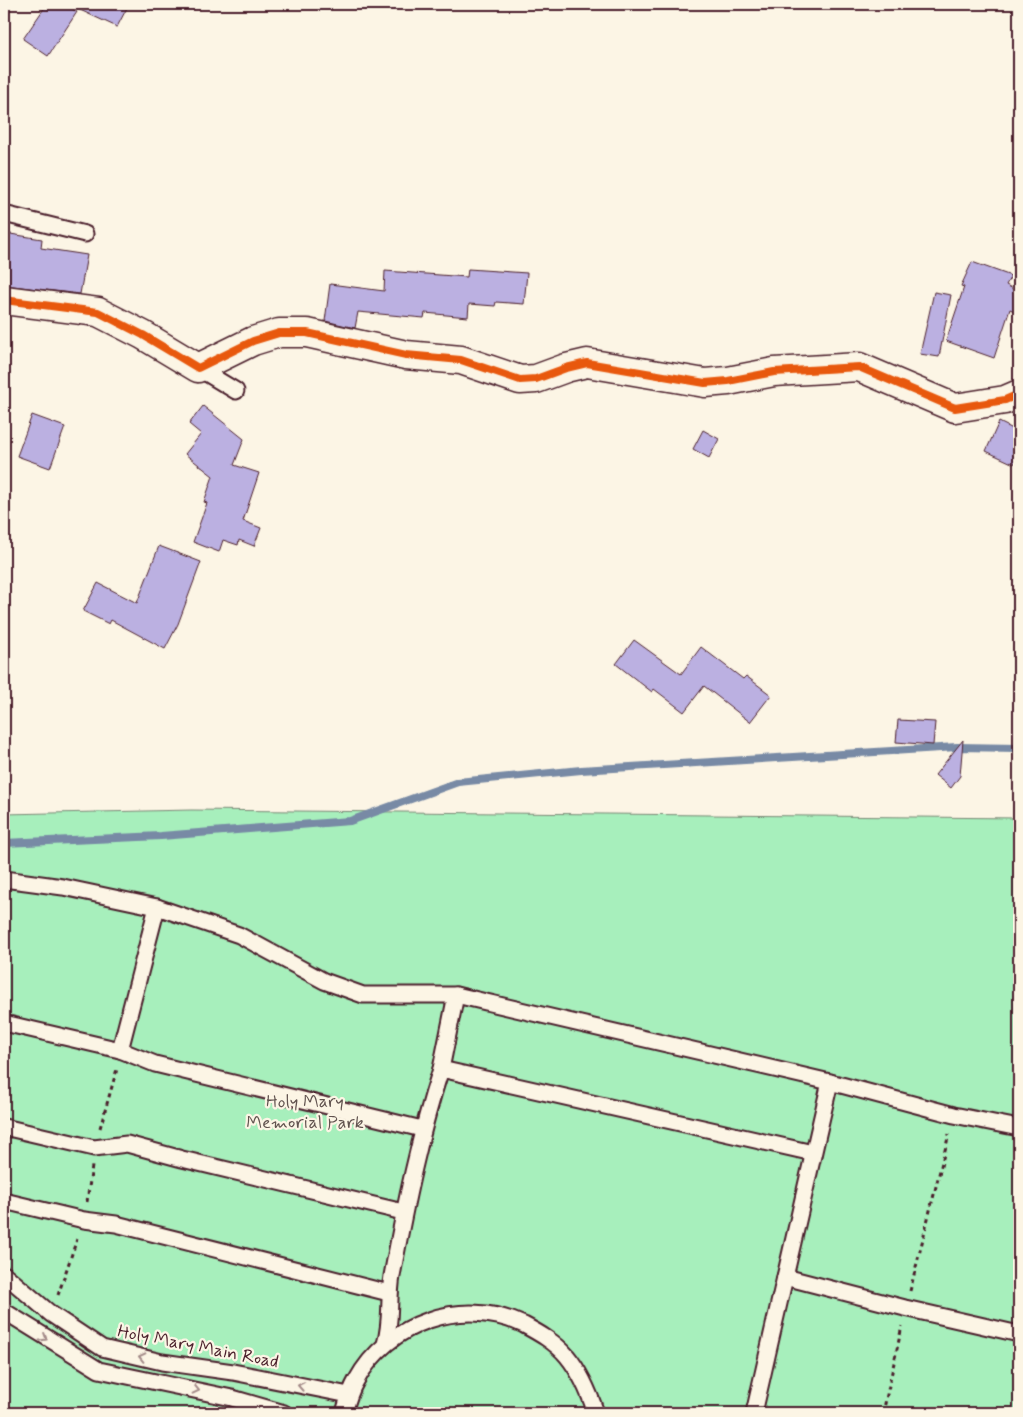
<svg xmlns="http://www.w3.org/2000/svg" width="1023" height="1417" viewBox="0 0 1023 1417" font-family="Mynerve,sans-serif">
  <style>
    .green { fill: #a7efbc; stroke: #788774 }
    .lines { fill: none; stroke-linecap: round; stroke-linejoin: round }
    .stream { stroke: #788aa5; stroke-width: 8 }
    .building { fill: #bbb0e1; stroke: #4a1f2b }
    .service-casing { stroke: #4a1f2b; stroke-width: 19 }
    .minor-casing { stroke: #4a1f2b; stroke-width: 31 }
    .path { stroke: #4a1f2b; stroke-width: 3; stroke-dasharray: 4 4; stroke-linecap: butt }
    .service { stroke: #fcf5e5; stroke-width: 15 }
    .minor { stroke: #fcf5e5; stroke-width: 28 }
    .cycleway-casing { stroke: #fcf5e5; stroke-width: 11 }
    .cycleway { stroke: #e8590c; stroke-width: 8 }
    .oneway { stroke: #a38a88 }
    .labels { text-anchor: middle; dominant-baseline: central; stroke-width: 4.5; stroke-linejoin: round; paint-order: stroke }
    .park-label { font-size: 18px; fill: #61534f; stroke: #fcf5e5 }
    .street-label { font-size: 18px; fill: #4a1f2b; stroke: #fcf5e5 }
  </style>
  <rect width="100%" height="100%" fill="#fcf5e5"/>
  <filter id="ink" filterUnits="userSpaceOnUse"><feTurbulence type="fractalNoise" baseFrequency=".02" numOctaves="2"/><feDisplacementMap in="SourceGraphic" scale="10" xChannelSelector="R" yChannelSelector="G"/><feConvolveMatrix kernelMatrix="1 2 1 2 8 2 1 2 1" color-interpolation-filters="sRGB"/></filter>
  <g filter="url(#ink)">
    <!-- green -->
    <polygon class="green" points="191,810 1019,818 1019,1413 4,1413 4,814"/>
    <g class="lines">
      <!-- stream -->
      <polyline class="stream" points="4,843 161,836 350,821 458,782 581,770 957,747 1019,748"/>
    </g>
    <!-- building -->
    <g class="building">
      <polygon points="47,4 64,4 77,12 48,56 23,39"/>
      <polygon points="67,4 129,4 117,27"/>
      <polygon points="4,233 42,239 41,248 87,255 80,294 4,285"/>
      <polygon points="972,262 1011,276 1006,285 1019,292 1019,313 1010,309 994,358 946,341 964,287 961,286"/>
      <polygon points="468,269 527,273 524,304 496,302 495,306 469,304 468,317 425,313 424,318 358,312 355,328 325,321 330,284 384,291 385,271 467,277"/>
      <polygon points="934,292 951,295 939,357 920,354"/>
      <polygon points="203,406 244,439 234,465 259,473 243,521 261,528 254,546 239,540 238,545 223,540 219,552 193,542 207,503 204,502 213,476 185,454 201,434 189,424"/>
      <polygon points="32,415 65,427 50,468 17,456"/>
      <polygon points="999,422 1019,432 1019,453 1014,464 986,451"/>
      <polygon points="703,430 719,439 709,458 693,449"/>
      <polygon points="159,546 201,562 178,624 165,649 111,620 109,624 83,611 98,583 137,603"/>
      <polygon points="634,640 681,674 701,647 743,679 746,676 771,695 750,722 704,686 684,712 654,689 652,692 616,664"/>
      <polygon points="898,720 935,722 933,745 896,742"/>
      <polygon points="963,740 960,776 951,788 935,775"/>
    </g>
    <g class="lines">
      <!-- service casing -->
      <g class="service-casing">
        <g id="service">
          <polyline points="4,214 85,234"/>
          <polyline points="198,368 236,391"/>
          <polyline points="4,879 63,887 157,907 239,935 324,981 363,995 456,995 830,1082 954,1115 1019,1128"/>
          <polyline points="4,1023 120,1050 155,1064 422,1129"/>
          <polyline points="120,1050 157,907"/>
          <polyline points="441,1069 456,995"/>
          <polyline points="4,1127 94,1148 127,1144 182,1159 403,1212"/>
          <polyline points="4,1201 84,1220 116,1224 389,1293"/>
          <polyline points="4,1274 51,1314 102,1348 162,1362 233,1372 349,1395"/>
          <polyline points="785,1277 830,1082"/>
          <polyline points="4,1311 99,1370 232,1398 284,1413"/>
          <path d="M385 1344C392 1322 388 1299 392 1276 405 1206 419 1137 441 1069L813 1153"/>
          <path d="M344 1413C347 1402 350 1391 356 1381 388 1322 463 1296 524 1325 539 1333 555 1342 567 1356 581 1373 589 1392 596 1413"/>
          <polyline points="754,1413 785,1277 905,1308 1019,1334"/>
        </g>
      </g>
      <!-- minor casing -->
      <g class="minor-casing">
        <polyline id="minor" points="4,300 98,312 143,335 198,368 253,341 279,333 307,333 406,355 461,360 520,380 536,379 566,368 587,363 705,383 728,381 774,372 859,367 955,408 1005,400 1019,394"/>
      </g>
      <!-- path -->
      <g class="path">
        <polyline points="100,1128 117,1069"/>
        <polyline points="87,1202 92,1166"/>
        <polyline points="910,1291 949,1134"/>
        <polyline points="58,1295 77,1239"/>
        <polyline points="883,1413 902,1326"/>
      </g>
      <!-- service -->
      <use href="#service" class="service"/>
      <!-- minor -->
      <use href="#minor" class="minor"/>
      <!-- cycleway casing -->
      <g class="cycleway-casing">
        <polyline id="cycleway" points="4,300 98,312 143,335 198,368 253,341 279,333 307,333 406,355 461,360 520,380 536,379 566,368 587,363 705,383 728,381 774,372 859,367 955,408 1005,400 1019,394"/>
      </g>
      <!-- cycleway -->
      <use href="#cycleway" class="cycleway"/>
    </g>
    <!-- one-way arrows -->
    <defs><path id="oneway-chevron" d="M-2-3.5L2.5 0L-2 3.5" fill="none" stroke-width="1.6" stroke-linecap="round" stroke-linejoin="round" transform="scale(1.25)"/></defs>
    <g class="oneway">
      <use href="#oneway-chevron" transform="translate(44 1338) rotate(31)"/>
      <use href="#oneway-chevron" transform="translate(142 1357) rotate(-167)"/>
      <use href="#oneway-chevron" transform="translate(301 1386) rotate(-169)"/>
      <use href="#oneway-chevron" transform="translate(196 1390) rotate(13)"/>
    </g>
  </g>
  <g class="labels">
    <!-- park labels -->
    <g class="park-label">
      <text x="305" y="1102">Holy Mary<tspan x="305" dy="21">Memorial Park</tspan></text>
    </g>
    <!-- street labels -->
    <g class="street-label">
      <text transform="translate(198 1347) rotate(11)">Holy Mary Main Road</text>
    </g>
  </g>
  <!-- margin -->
  <rect width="1023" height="1417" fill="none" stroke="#fcf5e5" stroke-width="20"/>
  <rect x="10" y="10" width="1003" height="1397" fill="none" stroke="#4a1f2b" stroke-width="2" filter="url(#ink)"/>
</svg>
